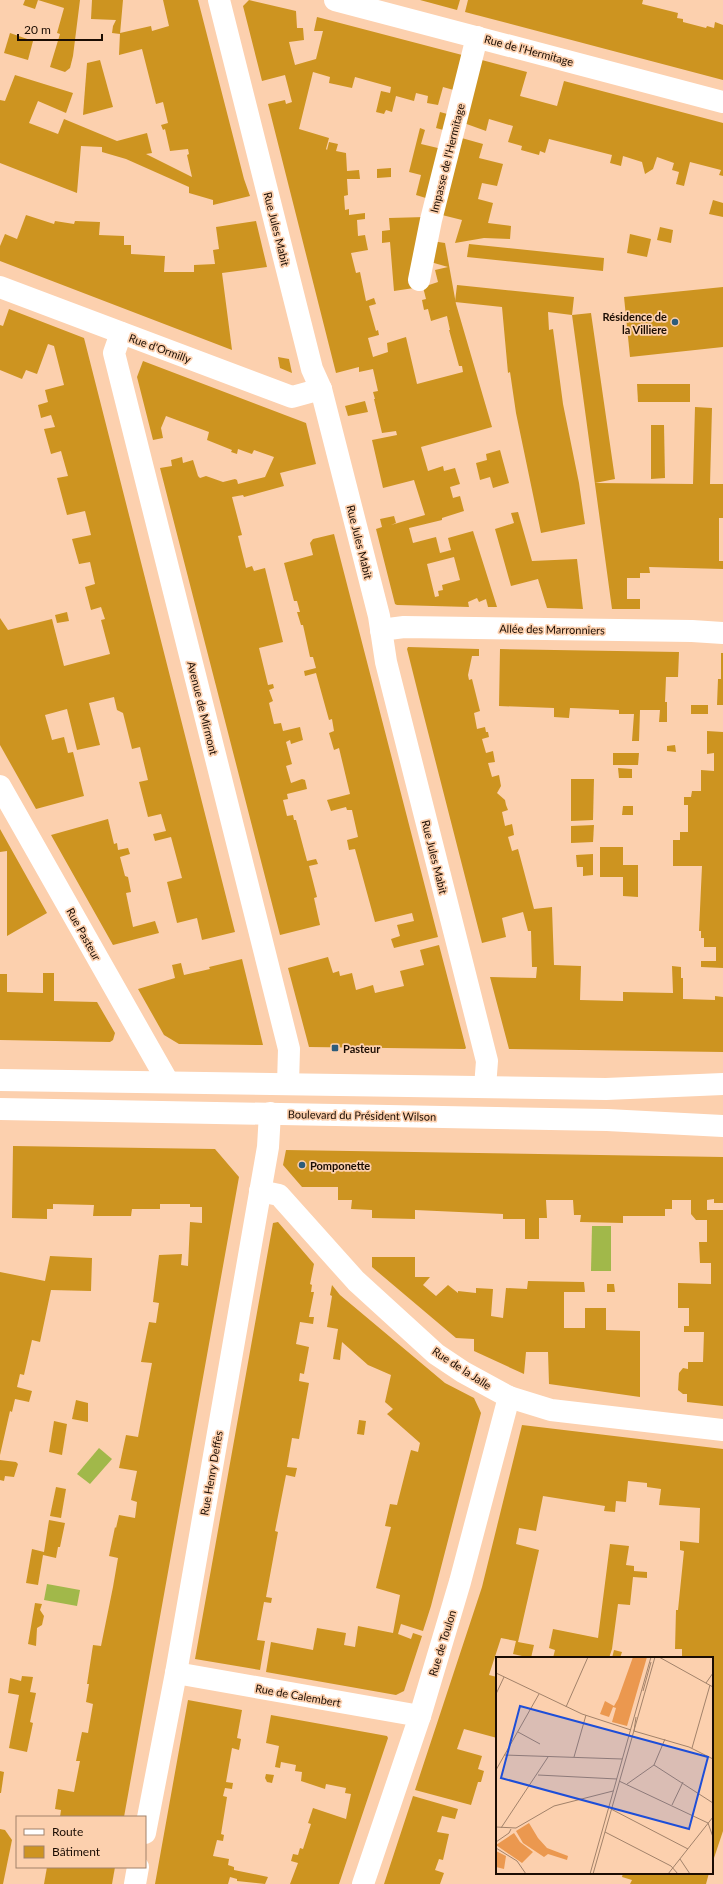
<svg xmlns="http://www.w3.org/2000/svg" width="723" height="1884" viewBox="0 0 723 1884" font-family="Lato,sans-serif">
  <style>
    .water { fill: #a1b84a }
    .building { fill: #cd9420; fill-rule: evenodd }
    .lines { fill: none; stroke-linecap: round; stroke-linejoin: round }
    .minor { stroke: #fff; stroke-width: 22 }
    .major { stroke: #fff; stroke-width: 22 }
    .poi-dot { fill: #2d5c7b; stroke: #fcd0ae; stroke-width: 1.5 }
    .labels { text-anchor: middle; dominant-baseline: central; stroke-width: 3.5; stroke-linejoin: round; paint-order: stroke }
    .street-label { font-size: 11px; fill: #1b0d03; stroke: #fcd0ae }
    .poi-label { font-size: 11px; font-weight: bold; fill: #1b0d03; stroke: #fcd0ae; text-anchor: start }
    .inset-road { fill: none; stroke: #a2826a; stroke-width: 1 }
    .view { fill: #1d4ed8; fill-opacity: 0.15; stroke: #1d4ed8; stroke-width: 2 }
    .inset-edge { fill: none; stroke: #1b0d03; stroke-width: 2 }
  </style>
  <rect width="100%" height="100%" fill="#fcd0ae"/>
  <!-- water -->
  <g class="water">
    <polygon points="592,1226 611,1226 611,1271 591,1271"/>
    <polygon points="99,1448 112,1459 90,1484 77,1474"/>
    <polygon points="47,1584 80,1590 77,1606 44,1600"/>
  </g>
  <!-- building -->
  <g class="building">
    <polygon points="25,0 80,0 73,56 70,68 65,72 50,67 60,34 57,33 64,8 38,0 35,9 23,5"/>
    <polygon points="92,0 123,0 120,34 112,33 113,26 116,20 91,19"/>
    <polygon points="163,0 198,0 244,179 250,196 213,205 213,200 189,193 189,187 126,159 102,152 102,147 81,146 77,193 0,163 0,100 5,101 15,75 73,93 66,113 38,101 29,123 58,134 64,119 117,141 147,133 152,153 146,154 192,177 187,155 189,154 188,149 170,151 165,129 163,130 161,125 168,123 163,102 156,104 142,49 119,55 120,33 151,26 152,31 169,26"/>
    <path d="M249 0 296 11 297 28H303L304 40 289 42 295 65 316 59 323 31H314L317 17 466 56 457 91 443 87 438 105 427 103 428 96 416 93 414 101 396 96 392 112 386 110 384 114 376 112 381 91 390 93 391 87 355 77 352 88 329 83 330 77 313 72 299 129 329 138 326 149 327 150 329 142 338 144 336 151 346 153 347 171 359 170 360 179H347L348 195 344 196 345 210 349 209V215L365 213V219L357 220 358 236 365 235 368 250 351 253 356 273 360 272 366 301 374 298 376 304 369 306 376 331 378 330 379 335 368 338 373 357 388 352 387 343 406 337 417 384 463 372 462 366H459L449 330H450L447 316 431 321 428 309 424 310 422 300 426 299 423 287 438 282 435 270 448 267 427 261 432 241 445 243 456 304 492 427 421 447 428 471 443 466 444 471 455 468 460 484 450 487 453 498 460 496 464 511 442 518V520L409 528 413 543 436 537 440 553 451 550 448 538 473 531 497 607H488L486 599 479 602 477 598 468 602 469 607 397 605 395 604 376 529 382 527 380 519 394 516 396 523 391 525 425 515 414 480 383 488 372 440 397 435 396 431 382 433 374 399H375L373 392 378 391 373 369 359 372V367L336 373 268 104 285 100 286 104 292 102 285 75 262 81 243 6ZM454 557 460 580 442 585 443 590 438 591 439 596 435 597 427 564Z"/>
    <polygon points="420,0 460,0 457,10"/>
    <polygon points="468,0 643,0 642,4 678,13 677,18 683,19 683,22 706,28 707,26 714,28 715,22 723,25 723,80 465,12"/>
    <polygon points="10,33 33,41 28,60 4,53"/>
    <polygon points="478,59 527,72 520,96 557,106 564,81 723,123 723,176 719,175 721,170 690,162 684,186 676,184 679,172 672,170 674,163 657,157 653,169 645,174 642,162 623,156 621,166 610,163 612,155 549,139 545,153 540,151 539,155 521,150 522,146 508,142 513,126 489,119 486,131 461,122"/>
    <polygon points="100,60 113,107 83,115 87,63"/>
    <polygon points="440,112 451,115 447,131 436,128"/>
    <polygon points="420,128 425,130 421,144 442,149 429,199 416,195 421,175 409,172"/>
    <polygon points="458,137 483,144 479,158 503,164 497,186 482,183 478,199 493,203 488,223 511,226 510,239 484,238 455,243 462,220 438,214"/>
    <polygon points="391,168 391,177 377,178 377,169"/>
    <polygon points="713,200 723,203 723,217 709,214"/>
    <polygon points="26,215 54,224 55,221 74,224 75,221 100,222 99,235 124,236 124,245 131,245 131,254 165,256 164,272 194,272 194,265 215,264 213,250 219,249 216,227 256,221 267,267 222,273 232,350 0,261 0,246 5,234 17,239"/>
    <polygon points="425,217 414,288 394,291 390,242 382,243 382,231 390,230 389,218"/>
    <polygon points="660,227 673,230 671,243 657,240"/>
    <polygon points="630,234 651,239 647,257 627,253"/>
    <polygon points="469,244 604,258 603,271 467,257"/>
    <polygon points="457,285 574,297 572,315 591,313 615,479 595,483 693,484 695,407 712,408 710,484 723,484 723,518 719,518 719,561 723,561 723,569 649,567 650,573 640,573 640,578 627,578 627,599 640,599 640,609 612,609 572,315 548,312 549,330 553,329 563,404 579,483 585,524 541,533 516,413 510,372 508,373 502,307 455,302"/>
    <polygon points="723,287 723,347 630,357 624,297"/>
    <polygon points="9,309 84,338 235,932 202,940 197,918 177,923 167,882 182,878 171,837 155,841 153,834 166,831 161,814 148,817 139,782 148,780 140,747 132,749 123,713 117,710 114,697 89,703 100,745 77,750 67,709 45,715 52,740 64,737 68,753 73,752 84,796 36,809 0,745 0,618 8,630 52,619 64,666 110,654 101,620 105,619 101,607 91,610 85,587 95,584 90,562 79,564 72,539 91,535 85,511 67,515 57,478 68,476 61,451 51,454 44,429 55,427 51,415 41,418 38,405 48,402 45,390 64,385 54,346 48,344 37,374 26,370 22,379 0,370 0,325 3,326"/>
    <polygon points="278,357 289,359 292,373 280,368"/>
    <polygon points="143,361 306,423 316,464 280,473 284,486 244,497 243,495 232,497 242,535 238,536 246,568 252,566 254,571 265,568 283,642 259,648 268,685 273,684 274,688 269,690 273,701 269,703 274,724 281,723 283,731 300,727 303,740 291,744 290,740 286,742 292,764 286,766 291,783 302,779 305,780 307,789 287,794 288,799 283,800 287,816 293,815 294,820 296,820 307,861 316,859 318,864 309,866 317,897 314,898 320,925 280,935 160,468 172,466 171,460 182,457 183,463 193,460 198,476 200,478 206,476 223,482 235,479 237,480 238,484 265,477 274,457 254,450 252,454 238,449 237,454 231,452 232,450 207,440 209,432 166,416 161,428 163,438 153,440 137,377"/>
    <polygon points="637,384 690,384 690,402 638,402"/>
    <polygon points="365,401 368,412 348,416 345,406"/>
    <polygon points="651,425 664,425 665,478 651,479"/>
    <polygon points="500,450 509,483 493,488 490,477 480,480 476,463 487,460 486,454"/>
    <polygon points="518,512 532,561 577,559 583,609 547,608 538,579 511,586 495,529 514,523 511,513"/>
    <polygon points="334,534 438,937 394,948 391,939 400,936 397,925 414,921 412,913 375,922 355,849 349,850 347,840 358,837 352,810 347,810 346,807 331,811 327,800 350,794 339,748 334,750 329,733 334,731 332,719 329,720 316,673 305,676 304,671 316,668 313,657 310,657 303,625 301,625 297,612 300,612 297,601 294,601 284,563 313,555 310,543 313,539"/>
    <polygon points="67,612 69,621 57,623 55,615"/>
    <polygon points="408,647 479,649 479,656 472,656 468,675 469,680 472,679 480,711 474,713 477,729 485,727 486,732 488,732 489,737 482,739 486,753 493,751 495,762 488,763 492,777 499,775 501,786 497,793 505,800 506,805 508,810 502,812 505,826 512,824 513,829 514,835 508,837 512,851 518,849 534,909 552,907 554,965 581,966 580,1000 623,1001 623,992 673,993 672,966 681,967 681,978 683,978 683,999 715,1000 715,996 723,997 723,1052 509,1049 490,977 536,978 537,967 532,967 531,931 528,931 523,912 502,918 506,937 482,943 418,693 407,649"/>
    <polygon points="500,649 679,652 678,677 666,677 665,702 667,702 667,722 659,722 660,710 640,710 639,741 632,741 634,714 619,714 619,710 570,708 569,718 554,717 554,708 499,706"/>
    <polygon points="721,653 723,653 723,705 717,705 718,679 721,679"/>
    <rect x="691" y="705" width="17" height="9"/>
    <polygon points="707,731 723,732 723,968 701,967 701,961 716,961 716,947 704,947 704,938 701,938 701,931 699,931 702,866 673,866 673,840 680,840 680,832 688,832 688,805 684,805 684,797 691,797 692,791 701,791 701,770 714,771 714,753 707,754"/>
    <polygon points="675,745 676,752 667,751 667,746"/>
    <polygon points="613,753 639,753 638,765 613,765"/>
    <polygon points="618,768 632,769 632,778 619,778"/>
    <polygon points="571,779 594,779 593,820 571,821"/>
    <polygon points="623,806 633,806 633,815 622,815"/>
    <polygon points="108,819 114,844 117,843 118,850 128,848 130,854 120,857 125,876 128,877 131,892 126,893 133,927 155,921 159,933 113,945 51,835"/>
    <polygon points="594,825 593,842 571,843 571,826"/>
    <polygon points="0,829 47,913 7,936 7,851 0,852"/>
    <polygon points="600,847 623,847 623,865 638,865 638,897 623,896 623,877 600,877"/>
    <polygon points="593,854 593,875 583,876 583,867 577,867 576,855"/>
    <polygon points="439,945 466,1048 465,1049 309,1047 288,968 328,957 333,973 339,971 340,976 352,973 356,990 373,985 375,993 404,986 400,971 424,965 420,950"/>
    <polygon points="242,959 263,1045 179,1044 164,1035 138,989 175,978 172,965 181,963 184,975 210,969 209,967"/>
    <polygon points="43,973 54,973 54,1001 97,1002 115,1033 113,1040 110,1042 0,1040 0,974 7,974 7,992 43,993"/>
    <polygon points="13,1146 215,1149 239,1177 124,1817 60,1817 61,1810 55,1809 58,1789 74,1792 80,1761 76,1761 82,1732 88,1733 93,1704 86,1702 89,1684 87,1684 93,1645 101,1646 113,1587 118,1558 109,1556 115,1527 116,1528 119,1515 135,1518 137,1502 131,1500 137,1471 119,1468 126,1435 138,1437 152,1363 141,1362 149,1322 156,1323 159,1303 153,1302 159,1255 182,1254 181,1265 188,1266 190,1222 202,1223 202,1207 190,1207 190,1204 160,1204 160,1209 132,1209 131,1216 93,1216 94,1205 53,1204 53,1209 47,1209 47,1219 12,1218"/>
    <polygon points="286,1150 723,1157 723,1203 714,1203 714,1199 707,1200 707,1210 723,1210 723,1406 687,1402 687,1394 683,1394 678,1390 679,1373 683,1368 688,1369 688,1362 703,1362 704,1332 684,1332 684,1326 689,1326 689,1308 678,1308 678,1283 711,1284 711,1263 700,1263 699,1242 707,1242 707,1220 696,1220 691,1214 691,1200 672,1200 672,1209 665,1209 665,1216 623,1216 623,1223 580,1222 581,1215 574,1215 573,1200 546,1200 547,1218 539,1218 539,1239 525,1239 525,1219 503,1219 503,1214 415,1210 415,1219 372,1218 372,1210 351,1209 352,1200 338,1200 338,1187 302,1187 283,1165"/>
    <polygon points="278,1222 314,1264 310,1284 312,1285 311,1292 314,1292 309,1317 314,1317 313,1324 300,1322 296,1344 309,1347 304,1374 300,1373 299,1381 309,1383 299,1439 292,1438 287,1467 297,1468 295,1477 286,1475 275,1531 278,1532 266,1597 272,1598 271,1603 264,1602 257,1640 265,1641 260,1670 195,1659 273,1223"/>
    <polygon points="50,1256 92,1258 91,1291 51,1290 40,1342 32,1340 24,1375 20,1374 17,1387 32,1391 29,1402 15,1399 12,1412 10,1411 0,1455 0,1272 45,1281"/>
    <polygon points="372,1257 415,1257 415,1277 430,1277 423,1285 436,1296 448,1285 458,1293 458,1291 476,1293 476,1288 493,1289 491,1316 503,1318 506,1288 527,1289 528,1281 584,1282 585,1292 564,1292 564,1328 585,1328 585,1308 606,1308 606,1330 640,1331 640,1397 549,1384 548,1352 526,1352 524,1374 474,1351 474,1339 456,1338 372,1267"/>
    <polygon points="607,1284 614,1284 615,1292 607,1292"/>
    <polygon points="332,1285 340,1295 445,1383 474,1398 481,1413 431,1606 423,1631 401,1624 398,1634 411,1639 413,1633 422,1636 404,1691 396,1695 266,1672 271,1642 313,1650 317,1628 346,1633 344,1645 355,1647 358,1626 393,1633 400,1595 376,1588 391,1527 385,1526 390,1504 397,1505 411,1450 418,1452 420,1443 387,1414 393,1409 385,1402 391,1375 368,1365 342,1342 340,1360 333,1359 338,1329 327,1327 332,1296 330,1295"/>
    <polygon points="76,1400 88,1403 88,1422 72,1419"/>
    <polygon points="359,1420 366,1421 364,1435 357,1434"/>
    <polygon points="54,1421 67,1424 62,1455 49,1452"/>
    <polygon points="522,1425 723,1449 723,1831 712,1864 712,1658 682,1658 682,1649 675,1649 676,1610 678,1610 684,1551 680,1550 680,1541 699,1543 700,1508 659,1505 661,1489 647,1487 647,1483 628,1481 626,1502 616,1501 615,1512 604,1511 605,1506 543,1496 536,1531 519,1528 516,1544 539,1550 518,1642 534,1645 531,1658 513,1654 516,1641 501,1638 489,1675 497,1677 497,1738 464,1729 457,1749 482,1756 478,1769 484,1771 481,1782 478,1782 471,1805 415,1790 482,1587"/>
    <polygon points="0,1460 16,1462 18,1464 14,1477 5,1476 4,1481 0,1480"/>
    <polygon points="56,1487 66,1489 61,1518 50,1516"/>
    <polygon points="49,1520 65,1523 60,1547 58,1547 56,1558 43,1555 38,1585 26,1583 32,1549 44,1552"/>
    <polygon points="610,1544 629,1546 626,1565 634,1566 634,1571 647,1572 647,1578 633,1577 630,1605 618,1604 612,1649 609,1658 553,1658 555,1650 549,1648 553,1629 598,1638"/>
    <polygon points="35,1603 42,1604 40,1610 44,1616 42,1625 37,1628 36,1646 28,1644"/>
    <polygon points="614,1650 622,1652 620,1658 612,1658"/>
    <polygon points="22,1676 33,1677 30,1692 36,1693 30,1722 33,1723 27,1752 9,1748 19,1695 8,1693 10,1678 21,1681"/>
    <polygon points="188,1700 242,1710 237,1738 241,1739 239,1750 232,1748 226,1782 233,1783 232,1789 225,1788 223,1796 227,1797 221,1834 224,1835 223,1841 217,1840 213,1856 229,1859 228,1865 234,1867 234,1870 268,1877 265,1884 237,1881 237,1879 230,1877 228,1884 155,1884"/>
    <polygon points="271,1715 387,1736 388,1738 339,1884 290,1884 298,1863 291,1861 293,1854 298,1855 300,1848 303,1849 311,1824 308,1823 313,1808 346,1819 351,1794 345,1793 346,1788 326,1784 325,1789 301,1781 302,1772 295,1771 296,1765 281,1762 280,1768 275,1767 279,1746 266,1743"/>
    <polygon points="0,1771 4,1772 1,1793 0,1793"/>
    <polygon points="266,1774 274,1775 272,1783 267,1782 265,1778"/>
    <polygon points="413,1796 458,1809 455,1819 442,1816 437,1832 449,1834 443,1860 439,1859 435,1870 444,1873 440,1884 384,1884"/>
    <polygon points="0,1829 5,1830 12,1840 3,1884 0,1884"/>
    <polygon points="47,1867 115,1867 112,1884 44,1884"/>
    <polygon points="623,1873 709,1873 706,1884 630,1884 632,1880 622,1877"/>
  </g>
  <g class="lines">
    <!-- minor -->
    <g class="minor">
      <polyline points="219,0 312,369 321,389 379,616 386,662 487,1061 485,1087"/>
      <polyline points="335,0 723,102"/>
      <polyline points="419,280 431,220 477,37"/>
      <polyline points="0,287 292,397 321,389"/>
      <polyline points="121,333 114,353 289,1049 288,1084"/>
      <polyline points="381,630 404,627 692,631 723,633"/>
      <polyline points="0,786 168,1082"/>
      <polyline points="260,1191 279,1195 356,1281 436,1354 463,1372 509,1397 551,1410 723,1430"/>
      <polyline points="176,1673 420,1716"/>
      <polyline points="145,1833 176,1673 268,1147 270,1113"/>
      <polyline points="135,1884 138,1867"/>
      <polyline points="363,1884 420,1716 460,1582 509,1397"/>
    </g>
    <!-- major -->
    <g class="major">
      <polyline points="0,1080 606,1089 723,1084"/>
      <polyline points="0,1109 607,1120 723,1126"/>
    </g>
  </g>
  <!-- markers -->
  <g class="poi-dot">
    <circle cx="675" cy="322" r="4"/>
    <rect x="331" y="1044" width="8" height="8" rx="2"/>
    <circle cx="302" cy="1165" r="4"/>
  </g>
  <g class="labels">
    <!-- street labels -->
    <g class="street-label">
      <text transform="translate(529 50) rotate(15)">Rue de l'Hermitage</text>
      <text transform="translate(447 158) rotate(-76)">Impasse de l'Hermitage</text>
      <text transform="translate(277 229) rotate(76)">Rue Jules Mabit</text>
      <text transform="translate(160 348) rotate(20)">Rue d'Ormilly</text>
      <text transform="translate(360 542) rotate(76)">Rue Jules Mabit</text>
      <text transform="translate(552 629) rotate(1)">Allée des Marronniers</text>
      <text transform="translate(203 708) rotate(76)">Avenue de Mirmont</text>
      <text transform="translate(435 857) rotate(76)">Rue Jules Mabit</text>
      <text transform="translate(84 934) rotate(61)">Rue Pasteur</text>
      <text transform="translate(362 1115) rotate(1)">Boulevard du Président Wilson</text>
      <text transform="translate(462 1368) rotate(33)">Rue de la Jalle</text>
      <text transform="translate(211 1473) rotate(-80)">Rue Henry Deffès</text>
      <text transform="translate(442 1643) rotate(-73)">Rue de Toulon</text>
      <text transform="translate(298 1695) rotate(10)">Rue de Calembert</text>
    </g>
    <!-- poi labels -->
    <g class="poi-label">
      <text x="667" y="316" text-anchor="end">Résidence de<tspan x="667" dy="13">la Villiere</tspan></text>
      <text x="343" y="1048">Pasteur</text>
      <text x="310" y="1165">Pomponette</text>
    </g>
  </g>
  <!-- overview -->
  <g transform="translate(496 1657)">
    <rect width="217" height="217" fill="#fcd0ae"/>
    <path d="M137 0H151L131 69 116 65 120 51 117 50 113 60 104 57 109 44 118 49 122 42ZM33 166 42 181 51 191 72 199 71 203 52 197 48 200 27 186 20 174ZM18 176 24 185 37 195 26 206 0 188ZM0 194 10 199 8 212 0 210Z" fill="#eb984f"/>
    <path class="inset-road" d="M163 0 217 30M0 16 86 57 135 73M210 26 217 16M147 34 155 5M0 37 8 20M70 50 92 0M140 60 138 74 193 90 217 102M22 75 44 87M196 91 214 28M8 98 126 102M78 100 90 58M158 108 217 146M0 113 43 37M42 118 121 122M123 124 212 166M131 127 158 108 169 82M176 148 187 125M115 152 192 192M212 166 217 180M0 170 20 171 58 149 117 134M5 171 52 100M109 175 175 209 182 217M0 185 13 176 15 172M0 191 21 204 30 217M184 202 194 217M94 217 155 0M97 217 159 0M172 217 217 160"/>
    <path class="view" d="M24 49 212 100 193 172 5 121Z"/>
    <rect width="217" height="217" class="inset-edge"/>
  </g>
  <!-- legend -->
  <rect x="16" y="1816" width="130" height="52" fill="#fcd0ae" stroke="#a2826a"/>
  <rect x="24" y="1829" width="20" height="6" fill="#ffffff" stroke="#a2826a"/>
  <text x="52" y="1836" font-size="12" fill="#1b0d03">Route</text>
  <rect x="24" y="1846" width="20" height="12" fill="#cd9420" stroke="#a2826a"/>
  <text x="52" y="1856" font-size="12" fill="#1b0d03">Bâtiment</text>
  <!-- scale -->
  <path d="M18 34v6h84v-6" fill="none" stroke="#1b0d03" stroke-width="2"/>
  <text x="24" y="34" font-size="12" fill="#1b0d03" stroke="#fcd0ae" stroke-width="3" paint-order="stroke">20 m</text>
</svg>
